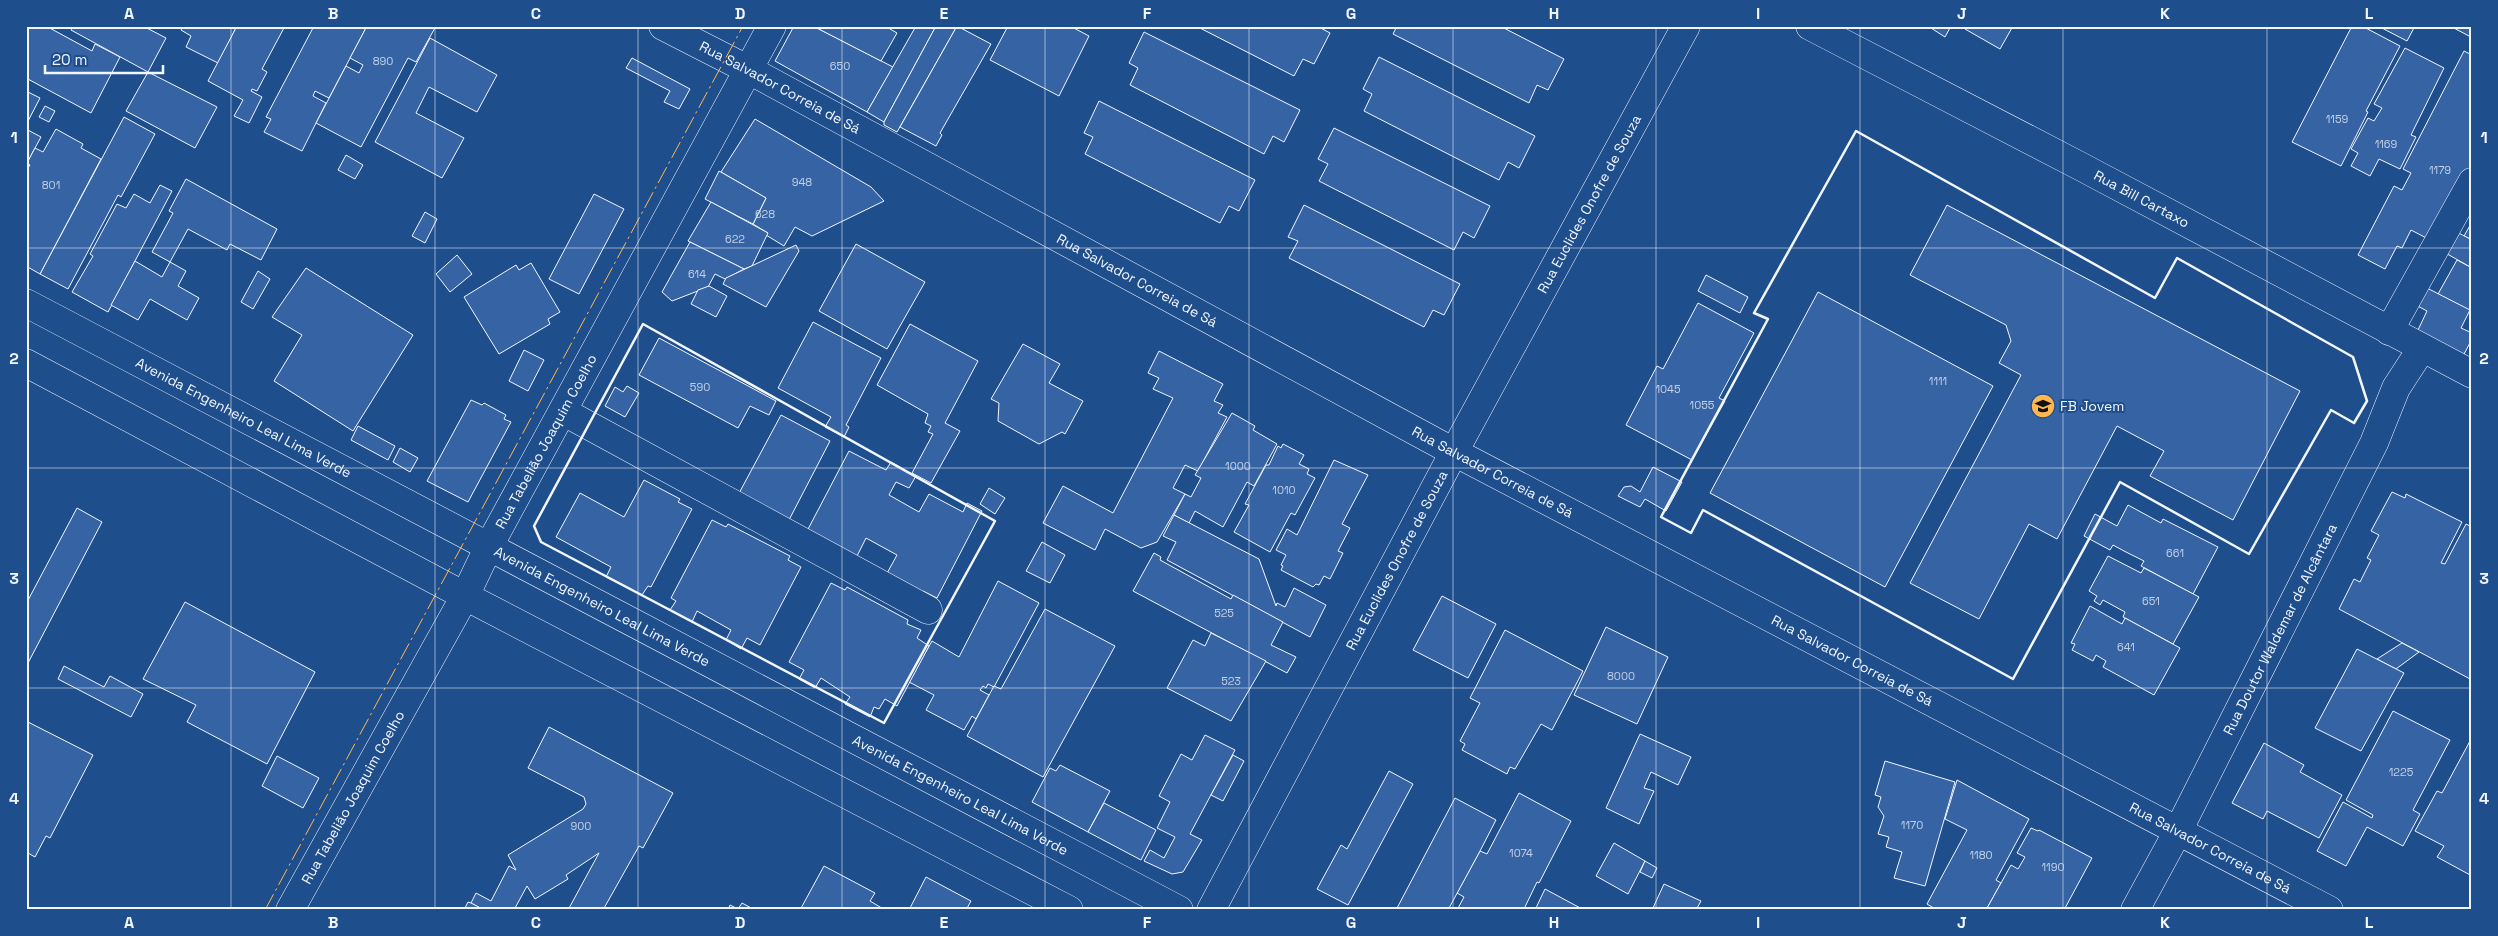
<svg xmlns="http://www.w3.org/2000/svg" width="2498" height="936" viewBox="0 0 2498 936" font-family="'Space Grotesk',sans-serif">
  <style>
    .building { fill: #3563a3; stroke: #f2f6ff }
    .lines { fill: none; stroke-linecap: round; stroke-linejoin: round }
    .minor-casing { stroke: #f2f6ff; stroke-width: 29 }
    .major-casing { stroke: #f2f6ff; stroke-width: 29 }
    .minor { stroke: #1f4e8c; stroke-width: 28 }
    .major { stroke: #1f4e8c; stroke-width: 28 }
    .wall { stroke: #f2f6ff; stroke-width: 2.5 }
    .power { stroke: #ffb74d; stroke-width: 1; stroke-dasharray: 18 4 2.5 4; stroke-linecap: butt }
    .grid { fill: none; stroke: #f2f6ff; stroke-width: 1; stroke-opacity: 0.55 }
    .labels { text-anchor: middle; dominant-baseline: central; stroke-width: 4; stroke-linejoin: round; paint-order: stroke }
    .number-label { font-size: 11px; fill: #c3d1e8 }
    .street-label { font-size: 14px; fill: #f2f6ff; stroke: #1f4e8c }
    .poi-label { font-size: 14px; fill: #f2f6ff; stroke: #1f4e8c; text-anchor: start }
    .neatline { fill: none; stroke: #f2f6ff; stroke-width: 2 }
    .grid-label { font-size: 16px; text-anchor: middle; font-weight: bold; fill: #f2f6ff }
  </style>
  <rect width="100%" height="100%" fill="#1f4e8c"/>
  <!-- building -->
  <g class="building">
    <polygon points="26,26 46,26 92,51 95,44 120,57 91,113 26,78"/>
    <polygon points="73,26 143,26 166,38 148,72 71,30"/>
    <polygon points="183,26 237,26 218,63 186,47 191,36 181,30"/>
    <polygon points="237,26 285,26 262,69 267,72 257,91 252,89 251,91 262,97 249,123 234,116 243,100 208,81"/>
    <polygon points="314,26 367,26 329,98 315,91 313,96 326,103 302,151 264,132 271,119 266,117"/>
    <polygon points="367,26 436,26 416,62 408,58 361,147 316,123 346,66 359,73 363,65 350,58"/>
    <polygon points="794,26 813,26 893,67 867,112 775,61"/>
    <polygon points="813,26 885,26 897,33 881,61"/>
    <polygon points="916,26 936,26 884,122 867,112"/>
    <polygon points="936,26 957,26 897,132 884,125 884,122"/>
    <polygon points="957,26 991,44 940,133 942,135 936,146 900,127"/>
    <polygon points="1008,26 1070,26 1089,36 1059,96 990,60"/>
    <polygon points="1196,26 1317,26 1330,33 1314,64 1303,59 1294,76"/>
    <polygon points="1397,26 1500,26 1564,59 1548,90 1537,85 1529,103 1393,34"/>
    <polygon points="1932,26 1951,26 1945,37 1931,28"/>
    <polygon points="1966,26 2013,26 2000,49 1965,29"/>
    <polygon points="2352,26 2362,26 2400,46 2366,111 2368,112 2341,166 2292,142"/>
    <polygon points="2378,26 2415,26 2407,41"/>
    <polygon points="2450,26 2472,26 2472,30 2469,36"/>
    <polygon points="1144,32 1300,110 1284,142 1273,136 1264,154 1130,85 1138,68 1129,63"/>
    <polygon points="430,38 497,75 477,112 429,87 416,113 464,138 442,178 375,142"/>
    <polygon points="2405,48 2444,68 2411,135 2416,137 2400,169 2379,159 2370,176 2351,166 2358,153 2351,149 2368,118 2374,121 2382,108 2374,104"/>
    <polygon points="2464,51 2472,55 2472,168 2434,242 2411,230 2402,248 2397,246 2385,269 2358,255 2394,186 2402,190 2411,173 2403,169"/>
    <polygon points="1379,57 1535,136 1519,168 1508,162 1499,180 1364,111 1372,94 1363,89"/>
    <polygon points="632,58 690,89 679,109 664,102 670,91 626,68"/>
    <polygon points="148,72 217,107 195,148 126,111"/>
    <polygon points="26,91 40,98 26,125"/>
    <polygon points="1099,101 1255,180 1239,211 1229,206 1220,223 1085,154 1093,137 1084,133"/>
    <polygon points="45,106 55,111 49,122 39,117"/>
    <polygon points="124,117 155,134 121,197 118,195 68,289 40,274"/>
    <polygon points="755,119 871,187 884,201 812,236 795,227 784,246 766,235 768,233 753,224 766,198 721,172"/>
    <polygon points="1334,128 1490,206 1474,238 1463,232 1454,250 1319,181 1328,164 1318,159"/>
    <polygon points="26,129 41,137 28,161 26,161"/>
    <polygon points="56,129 83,144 81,148 101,159 40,274 26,266 26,171 30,165 27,163 35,148 43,152"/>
    <polygon points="346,155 363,165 355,179 338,170"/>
    <polygon points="719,171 766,198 753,224 705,199"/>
    <polygon points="186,179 277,229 261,260 230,244 227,250 188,229 170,262 152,252 173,213 169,211"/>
    <polygon points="160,185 172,191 108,312 72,292 93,256 90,254 117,204 126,208 134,194 150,203"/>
    <polygon points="594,194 624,209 579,294 549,279"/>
    <polygon points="711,202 768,233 752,266 744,269 688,241"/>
    <polygon points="1304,205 1460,284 1444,315 1433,310 1424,327 1289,258 1298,241 1288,237"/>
    <polygon points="1947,205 2300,391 2233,520 2150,476 2164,451 2117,426 2057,539 2029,524 1979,619 1910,583 2021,375 1999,363 2011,341 2006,325 1910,275"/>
    <polygon points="425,212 437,219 425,243 412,236"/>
    <polygon points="2472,222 2472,240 2464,236"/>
    <polygon points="2453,230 2472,240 2472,268 2442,251"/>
    <polygon points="690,242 744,269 725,279 715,274 708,287 672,301 662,292"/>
    <polygon points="856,244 925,282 887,349 819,311"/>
    <polygon points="796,245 799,251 766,307 723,284 726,278"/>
    <polygon points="457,255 472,274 450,292 436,274"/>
    <polygon points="2457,260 2472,268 2472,312 2438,294"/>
    <polygon points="135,261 162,277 170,262 186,271 178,286 199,298 187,320 150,299 138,320 111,305"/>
    <polygon points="531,263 560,312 548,319 550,324 499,354 464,297 516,265 519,270"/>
    <polygon points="306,268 413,335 353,431 274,381 302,335 272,317"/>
    <polygon points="258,271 270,279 253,309 241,302"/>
    <polygon points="1706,275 1748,297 1740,313 1698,291"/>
    <polygon points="709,286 727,296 716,317 691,304 698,290"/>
    <polygon points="2423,286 2470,310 2461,328 2472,333 2472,339 2463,356 2418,330 2427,311 2414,304"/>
    <polygon points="1818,292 1993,386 1885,587 1710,493"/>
    <polygon points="1698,303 1754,333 1719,398 1725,401 1692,460 1626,425 1657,366 1663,369"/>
    <polygon points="813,322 881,358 846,425 849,427 844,437 825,427 831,417 778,388"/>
    <polygon points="910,324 978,361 945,423 960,431 931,483 912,473 933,434 928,432 931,426 925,423 928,414 877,385"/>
    <polygon points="659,338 776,401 769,415 750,406 738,428 639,375"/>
    <polygon points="1023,344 1060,364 1049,383 1083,401 1065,434 1062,432 1039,444 998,421 999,403 991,399"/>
    <polygon points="524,350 544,360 528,391 509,381"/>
    <polygon points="1159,351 1223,384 1214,401 1223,405 1218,413 1227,417 1198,471 1185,465 1173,488 1185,494 1157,542 1141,548 1105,529 1095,550 1043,523 1063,486 1113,513 1173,398 1153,389 1159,378 1148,373"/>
    <polygon points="627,386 639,393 625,417 605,406 615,387 623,392"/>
    <polygon points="471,400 482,405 484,403 506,415 504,419 511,422 468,502 427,481"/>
    <polygon points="1232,413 1255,426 1253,430 1277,444 1254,486 1247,482 1223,527 1195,511 1189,523 1187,522 1174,515 1185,494 1191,497 1201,478 1195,475"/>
    <polygon points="781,415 830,441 789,520 737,497"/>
    <polygon points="358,426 395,446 388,460 351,440"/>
    <polygon points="1283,444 1304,455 1299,464 1309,469 1307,474 1315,478 1295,515 1291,513 1270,552 1234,532 1249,505 1245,504 1266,465 1269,465 1278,446 1281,448"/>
    <polygon points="400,448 418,458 410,472 393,462"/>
    <polygon points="849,451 886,470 891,462 916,476 909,488 896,482 889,495 919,512 929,494 963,512 967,503 982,511 937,598 923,591 922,594 886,575 897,555 866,538 857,556 806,533"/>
    <polygon points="1334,460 1368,475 1342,524 1350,528 1338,551 1343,553 1330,579 1324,576 1319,585 1316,584 1313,587 1281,570 1283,566 1281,565 1286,555 1276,550 1287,529 1297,535"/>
    <polygon points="1653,467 1682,482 1666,511 1645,499 1640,507 1618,496 1624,487 1631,486 1640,492"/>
    <polygon points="644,480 680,499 678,502 692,509 651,587 648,586 642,595 606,577 611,567 556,537 580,493 624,517"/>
    <polygon points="989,488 1005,498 995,514 980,504"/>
    <polygon points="2392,492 2405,498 2406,494 2462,522 2441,563 2445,564 2466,524 2472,527 2472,680 2339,609 2354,579 2360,582 2371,560 2367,558 2379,535 2371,531"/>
    <polygon points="2128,505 2161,523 2163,519 2218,547 2193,594 2141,566 2144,561 2124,551 2113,545 2110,550 2084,536 2095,514 2117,526"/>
    <polygon points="77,508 102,522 28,663 26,662 26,604"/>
    <polygon points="1174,515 1259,559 1276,606 1277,603 1285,607 1294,588 1326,605 1310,637 1167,560 1176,542 1163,536"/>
    <polygon points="712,520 726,527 728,524 790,556 788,560 801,567 760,645 747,638 741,649 726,640 731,630 697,611 692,622 670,610 676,601 671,598"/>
    <polygon points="1042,542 1065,555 1050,583 1026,571"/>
    <polygon points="1154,553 1161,557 1160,560 1231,599 1233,595 1283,622 1271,645 1296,657 1287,673 1133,591"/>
    <polygon points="2108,556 2141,573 2144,568 2199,597 2173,644 2125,618 2123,617 2125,612 2103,600 2100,605 2094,601 2097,596 2089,591"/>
    <polygon points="998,581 1039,603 994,687 988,684 986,688 983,686 980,690 989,695 976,719 972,716 964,730 926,710 934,695 909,682 932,641 959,657"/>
    <polygon points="831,583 845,590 847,587 908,620 907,624 921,630 917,638 929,646 897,706 885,699 879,709 874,707 870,717 845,704 850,697 821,678 815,688 799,679 804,670 789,662"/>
    <polygon points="1442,596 1496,624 1468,678 1413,650"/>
    <polygon points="185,602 315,672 267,764 187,722 196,705 143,679"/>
    <polygon points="2090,606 2122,624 2125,618 2180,648 2154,695 2103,667 2106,661 2096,655 2093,661 2072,650 2075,644 2071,643"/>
    <polygon points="1045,609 1115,646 1043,777 967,736 994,686 1001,689"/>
    <polygon points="1606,627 1668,657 1637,724 1574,695"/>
    <polygon points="1505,630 1583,671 1552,730 1541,724 1515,769 1510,767 1507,774 1462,750 1465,744 1460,741 1480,703 1470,698"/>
    <polygon points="1211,633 1266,661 1231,721 1167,688 1193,640 1205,646"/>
    <polygon points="2402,643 2419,652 2396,669 2377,659"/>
    <polygon points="2357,649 2404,673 2361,751 2315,728"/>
    <polygon points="64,666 104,687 110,676 143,694 131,717 58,679"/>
    <polygon points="2393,711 2450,740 2413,810 2420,814 2403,846 2367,827 2346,866 2317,851 2343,802 2372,818 2373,815 2346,800"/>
    <polygon points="26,721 93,755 50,838 46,836 35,857 26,852"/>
    <polygon points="549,727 673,793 643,848 639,846 603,910 568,910 599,853 566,875 568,879 535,899 527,886 514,910 484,910 471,903 476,893 491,901 509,866 516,870 508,855 583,809 586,804 584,797 528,768"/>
    <polygon points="1640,734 1691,757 1678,785 1651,772 1644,788 1654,791 1639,824 1606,808"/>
    <polygon points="1205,735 1235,750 1190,834 1202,840 1183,872 1172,874 1144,861 1150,850 1164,858 1175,837 1157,828 1170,802 1159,796 1181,754 1192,760"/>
    <polygon points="2470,741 2472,741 2472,876 2437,857 2444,846 2415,831 2437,791 2442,793"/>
    <polygon points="2264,743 2304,765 2300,772 2342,795 2319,838 2267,811 2263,819 2232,803"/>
    <polygon points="1233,755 1244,761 1223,801 1211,795"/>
    <polygon points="277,756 319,778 303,808 262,786"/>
    <polygon points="1885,761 1955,782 1925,886 1894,878 1902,852 1886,847 1889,837 1878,834 1884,816 1878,807 1881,797 1875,795"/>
    <polygon points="1060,765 1110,791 1088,832 1032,802 1050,768 1056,771"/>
    <polygon points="1389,771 1413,784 1348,905 1317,889 1341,845 1347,849"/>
    <polygon points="1957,780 2029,819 1996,880 2001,883 1986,910 1937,910 1927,904 1967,830 1945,819"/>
    <polygon points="1519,793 1571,821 1539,883 1537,882 1524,909 1457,910 1464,897 1457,893 1480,851 1487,854"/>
    <polygon points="1455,798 1496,820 1480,851 1448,910 1396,910"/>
    <polygon points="1104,803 1156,830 1141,860 1088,832"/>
    <polygon points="2031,828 2038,831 2039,830 2092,858 2064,910 1986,910 2011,865 2018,869 2025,857 2017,853"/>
    <polygon points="1614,843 1645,861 1628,894 1596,876"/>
    <polygon points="1645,861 1657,868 1652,878 1640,872"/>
    <polygon points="824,866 875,893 870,901 885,910 800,910"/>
    <polygon points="926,877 971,901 966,910 909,910"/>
    <polygon points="1664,884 1701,901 1696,910 1652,910"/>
    <polygon points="1545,889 1584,910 1535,910"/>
    <polygon points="468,902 471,903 484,910 464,910"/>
    <polygon points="742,903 755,910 728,910 730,905 738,909"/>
  </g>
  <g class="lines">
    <!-- minor casing -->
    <g class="minor-casing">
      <g id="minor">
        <path id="s1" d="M663 26 749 70 1454 452 2329 910"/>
        <path id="s2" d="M1810 26 2078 165 2472 374"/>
        <polyline points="2389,331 2472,182"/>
        <polyline points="564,412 928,610"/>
        <path id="s3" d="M290 910 465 596 489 546 772 26"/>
        <path id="s4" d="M1211 910 1454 452 1686 26"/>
        <path id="s5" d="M2135 910 2178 831 2374 443 2396 388 2422 348"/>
      </g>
    </g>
    <!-- major casing -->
    <g class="major-casing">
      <g id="major">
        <path id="s6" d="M26 303 1179 910"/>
        <polyline points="26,363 465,596 1069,910"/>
      </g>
    </g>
    <!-- minor -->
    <use href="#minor" class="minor"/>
    <!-- major -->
    <use href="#major" class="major"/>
    <!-- wall -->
    <g class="wall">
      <polygon points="1856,131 2155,298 2177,258 2353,357 2367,401 2354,423 2331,410 2249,554 2120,482 2013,679 1703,510 1691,533 1661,517 1768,319 1754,313"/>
      <polygon points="643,324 995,521 884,723 541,542 534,526"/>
    </g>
    <!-- power -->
    <polyline class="power" points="265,910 743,26"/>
  </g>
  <!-- grid -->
  <path class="grid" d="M231 26V910M435 26V910M638 26V910M842 26V910M1045 26V910M1249 26V910M1453 26V910M1656 26V910M1860 26V910M2063 26V910M2267 26V910M26 248H2472M26 468H2472M26 688H2472"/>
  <!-- icons -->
  <defs>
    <g id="school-disc" transform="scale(1.25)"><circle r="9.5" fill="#ffb74d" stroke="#1f4e8c"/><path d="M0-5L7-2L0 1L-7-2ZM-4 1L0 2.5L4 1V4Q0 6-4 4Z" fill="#111"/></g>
  </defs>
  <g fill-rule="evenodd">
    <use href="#school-disc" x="2043" y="406"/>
  </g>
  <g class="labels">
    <!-- number labels -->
    <g class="number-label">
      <text x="383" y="61">890</text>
      <text x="840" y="66">650</text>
      <text x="2337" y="119">1159</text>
      <text x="2386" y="144">1169</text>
      <text x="2440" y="170">1179</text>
      <text x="802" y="182">948</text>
      <text x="51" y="185">801</text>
      <text x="765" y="214">628</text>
      <text x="735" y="239">622</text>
      <text x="697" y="274">614</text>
      <text x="1938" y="381">1111</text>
      <text x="700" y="387">590</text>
      <text x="1668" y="389">1045</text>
      <text x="1702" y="405">1055</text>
      <text x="1238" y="466">1000</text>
      <text x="1284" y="490">1010</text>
      <text x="2175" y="553">661</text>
      <text x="2151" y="601">651</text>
      <text x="1224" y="613">525</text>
      <text x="2126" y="647">641</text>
      <text x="1621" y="676">8000</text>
      <text x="1231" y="681">523</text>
      <text x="2401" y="772">1225</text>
      <text x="1912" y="825">1170</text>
      <text x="581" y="826">900</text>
      <text x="1521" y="853">1074</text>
      <text x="1981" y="855">1180</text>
      <text x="2053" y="867">1190</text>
    </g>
    <!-- street labels -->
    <g class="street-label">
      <text stroke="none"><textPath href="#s1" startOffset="132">Rua Salvador Correia de Sá</textPath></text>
      <text stroke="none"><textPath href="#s2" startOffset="374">Rua Bill Cartaxo</textPath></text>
      <text stroke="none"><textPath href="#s4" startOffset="801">Rua Euclides Onofre de Souza</textPath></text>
      <text stroke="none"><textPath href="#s1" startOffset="538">Rua Salvador Correia de Sá</textPath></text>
      <text stroke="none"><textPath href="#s6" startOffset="246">Avenida Engenheiro Leal Lima Verde</textPath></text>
      <text stroke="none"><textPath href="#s3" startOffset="534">Rua Tabelião Joaquim Coelho</textPath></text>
      <text stroke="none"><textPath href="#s1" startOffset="942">Rua Salvador Correia de Sá</textPath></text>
      <text stroke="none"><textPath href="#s4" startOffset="396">Rua Euclides Onofre de Souza</textPath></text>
      <text stroke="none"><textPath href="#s6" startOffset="651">Avenida Engenheiro Leal Lima Verde</textPath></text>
      <text stroke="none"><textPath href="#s5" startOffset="316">Rua Doutor Waldemar de Alcântara</textPath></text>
      <text stroke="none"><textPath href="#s1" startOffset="1348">Rua Salvador Correia de Sá</textPath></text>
      <text stroke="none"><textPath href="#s6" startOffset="1056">Avenida Engenheiro Leal Lima Verde</textPath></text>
      <text stroke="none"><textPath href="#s3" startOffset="129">Rua Tabelião Joaquim Coelho</textPath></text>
      <text stroke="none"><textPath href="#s1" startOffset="1752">Rua Salvador Correia de Sá</textPath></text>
    </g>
    <!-- poi labels -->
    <g class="poi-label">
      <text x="2060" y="406">FB Jovem</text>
    </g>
  </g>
  <!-- border -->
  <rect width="2498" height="936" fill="none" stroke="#1f4e8c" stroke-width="55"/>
  <!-- scale -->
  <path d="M45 65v8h118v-8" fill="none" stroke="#f2f6ff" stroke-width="2.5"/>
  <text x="52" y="65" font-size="15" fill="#f2f6ff" stroke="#1f4e8c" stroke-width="4" paint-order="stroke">20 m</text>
  <rect x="28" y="28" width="2442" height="880" class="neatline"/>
  <g class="grid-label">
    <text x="129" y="19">A</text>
    <text x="333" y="19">B</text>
    <text x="536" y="19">C</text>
    <text x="740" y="19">D</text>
    <text x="944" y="19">E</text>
    <text x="1147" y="19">F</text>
    <text x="1351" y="19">G</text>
    <text x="1554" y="19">H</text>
    <text x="1758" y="19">I</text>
    <text x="1962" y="19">J</text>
    <text x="2165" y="19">K</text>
    <text x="2369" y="19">L</text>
    <text x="14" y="143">1</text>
    <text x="2484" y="143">1</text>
    <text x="14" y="364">2</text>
    <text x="2484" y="364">2</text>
    <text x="14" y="584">3</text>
    <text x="2484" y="584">3</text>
    <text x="14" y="804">4</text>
    <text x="2484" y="804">4</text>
    <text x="129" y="928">A</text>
    <text x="333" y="928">B</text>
    <text x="536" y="928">C</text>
    <text x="740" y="928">D</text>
    <text x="944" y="928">E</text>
    <text x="1147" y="928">F</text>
    <text x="1351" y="928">G</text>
    <text x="1554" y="928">H</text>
    <text x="1758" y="928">I</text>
    <text x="1962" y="928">J</text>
    <text x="2165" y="928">K</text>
    <text x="2369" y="928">L</text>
  </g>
</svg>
